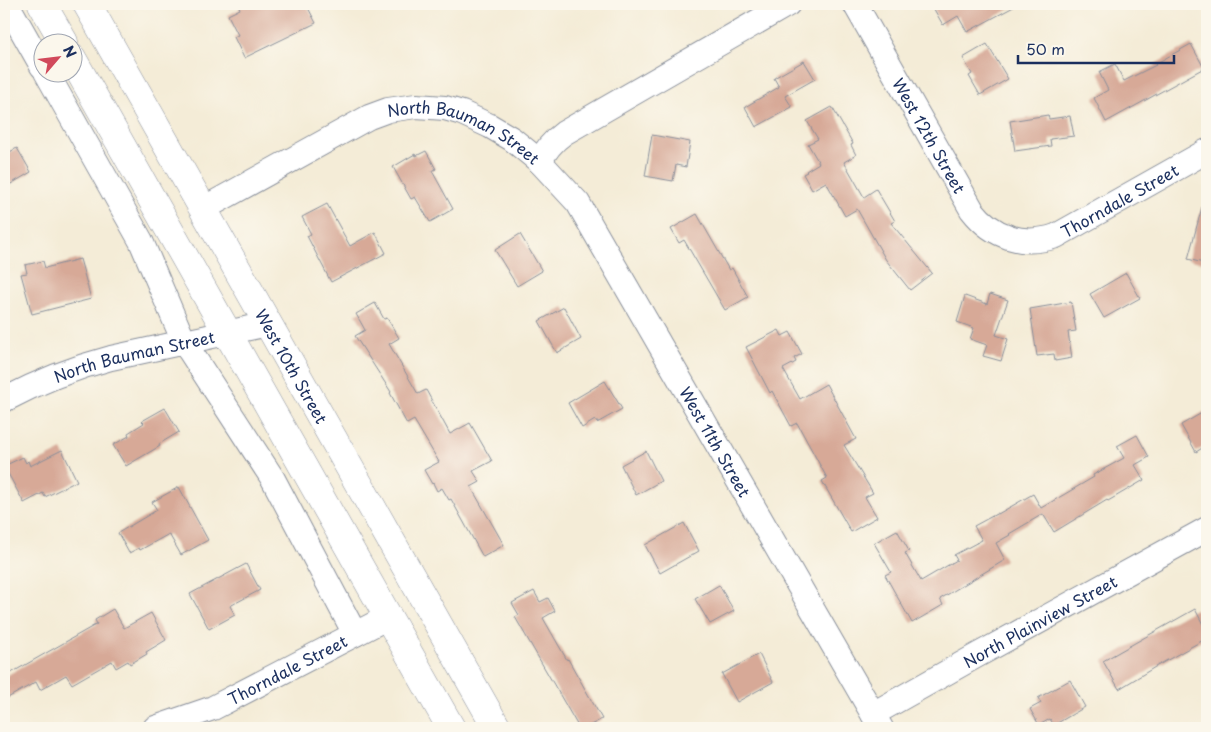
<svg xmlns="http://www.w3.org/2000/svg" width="1211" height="732" viewBox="0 0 1211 732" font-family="'Playpen Sans',sans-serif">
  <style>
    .building { fill: #d7a997 }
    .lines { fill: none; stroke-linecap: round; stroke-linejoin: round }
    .minor-casing { stroke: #888e9a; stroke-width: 26 }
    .primary-casing { stroke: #888e9a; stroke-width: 29 }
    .minor { stroke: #fff; stroke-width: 24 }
    .primary { stroke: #fff; stroke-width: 28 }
    .labels { text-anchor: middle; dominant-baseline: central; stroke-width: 4.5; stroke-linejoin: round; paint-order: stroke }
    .street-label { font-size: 16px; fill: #1b2f5e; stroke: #fbf7ec }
  </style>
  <rect width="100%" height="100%" fill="#fbf7ec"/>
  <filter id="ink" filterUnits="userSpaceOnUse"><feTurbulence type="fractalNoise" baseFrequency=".02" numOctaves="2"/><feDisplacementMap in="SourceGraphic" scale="10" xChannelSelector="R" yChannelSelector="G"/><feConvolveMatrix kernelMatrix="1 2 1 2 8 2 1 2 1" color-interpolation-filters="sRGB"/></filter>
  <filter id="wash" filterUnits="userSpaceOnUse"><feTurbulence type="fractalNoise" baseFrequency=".0096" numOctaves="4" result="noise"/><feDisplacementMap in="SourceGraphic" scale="20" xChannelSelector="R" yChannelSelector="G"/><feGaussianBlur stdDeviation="1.12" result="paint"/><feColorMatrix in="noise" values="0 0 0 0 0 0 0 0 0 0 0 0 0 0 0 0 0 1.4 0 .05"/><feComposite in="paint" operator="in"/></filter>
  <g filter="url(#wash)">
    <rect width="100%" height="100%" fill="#f4ecd7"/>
    <g id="blocks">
      <!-- building -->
      <g class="building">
        <polygon points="238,4 306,4 316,23 244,58 234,37 238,35 228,15 240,9"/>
        <polygon points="931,4 1019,4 967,32 958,16 943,25"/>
        <polygon points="987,44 1008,79 980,95 969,76 972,74 963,58"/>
        <polygon points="1191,44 1204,68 1106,122 1094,98 1108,90 1099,72 1115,64 1124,81 1156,65 1155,64"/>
        <polygon points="804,61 815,79 785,96 792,107 756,127 745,107 779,87 774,78"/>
        <polygon points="832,107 852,142 853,144 851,145 856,155 844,162 864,197 876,189 895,221 891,223 932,273 910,290 886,260 857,209 845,216 826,182 812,190 803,174 807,172 806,171 819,163 808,144 818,139 807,121"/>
        <polygon points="1048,115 1049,119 1070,116 1074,136 1050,139 1051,146 1015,151 1010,121"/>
        <polygon points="652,135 690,142 686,167 676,165 673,181 645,176"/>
        <polygon points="17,148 31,172 4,188 4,155"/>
        <polygon points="426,151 436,169 432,171 453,209 430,222 415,197 411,199 393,167 415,154 416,156"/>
        <polygon points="327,204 350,246 375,232 386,253 331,282 307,236 311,234 302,217"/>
        <polygon points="1202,207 1207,208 1207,264 1188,259"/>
        <polygon points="697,214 729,270 732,268 748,297 725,310 684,240 679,243 671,229"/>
        <polygon points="520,234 542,271 517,286 495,250"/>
        <polygon points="80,259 91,299 32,314 21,274 27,273 25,265 43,261 45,268"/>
        <polygon points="1126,273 1140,298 1104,318 1090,294"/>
        <polygon points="990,294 1008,300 996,335 1008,339 1001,361 983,356 987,345 970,339 974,328 957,322 965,296 987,304"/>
        <polygon points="1071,302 1076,331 1068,332 1072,358 1055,361 1054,354 1037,356 1030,309"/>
        <polygon points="375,303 384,319 387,318 399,338 389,344 418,394 426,390 450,434 470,423 492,461 473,471 480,482 471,487 504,545 483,557 451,499 449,500 442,488 437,491 433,483 432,484 424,470 439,462 414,420 407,424 390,393 391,392 355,336 365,330 356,314"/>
        <polygon points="564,307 581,339 557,353 539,321"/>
        <polygon points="779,330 782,336 790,332 802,354 794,358 796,362 783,369 800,399 826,384 856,439 844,445 873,493 865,497 877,517 851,532 822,481 827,478 797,423 791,426 772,391 770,393 746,347"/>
        <polygon points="605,381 622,409 597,423 595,420 582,428 568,403"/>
        <polygon points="165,408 179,432 159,444 160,446 126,466 113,445 129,436 128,433 144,423 142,421"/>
        <polygon points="1207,410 1207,445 1196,452 1181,425"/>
        <polygon points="1137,435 1149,457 1135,465 1144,480 1108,501 1107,500 1054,532 1043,514 1009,534 1010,535 996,543 1005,560 940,599 943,605 912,623 885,575 891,572 874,543 897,530 909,551 905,553 921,581 957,560 954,555 982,540 974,526 998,513 998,514 1033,494 1041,508 1094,477 1093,475 1124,458 1117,446"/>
        <polygon points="62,450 77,481 45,497 43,493 24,503 4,466 23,457 26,463 28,461 30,466"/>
        <polygon points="646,451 661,481 636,495 621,465"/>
        <polygon points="179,487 208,540 181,555 169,534 140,550 139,548 129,553 118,533 157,510 152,502"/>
        <polygon points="684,523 699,551 660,573 645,545"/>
        <polygon points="246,564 260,590 230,606 235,615 209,629 190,594"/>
        <polygon points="719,585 734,611 710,624 695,599"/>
        <polygon points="534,591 540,602 548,598 555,611 543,618 567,660 568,659 602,719 585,728 579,728 515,617 519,615 512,603"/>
        <polygon points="113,609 124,628 151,613 166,640 146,652 147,654 130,664 128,661 116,668 112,661 72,684 66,675 40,690 36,682 4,700 4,677 97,624 95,620"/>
        <polygon points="1195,609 1207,632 1207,638 1155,667 1119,689 1103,661"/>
        <polygon points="759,654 773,682 737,702 722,674"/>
        <polygon points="1070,680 1085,707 1054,725 1050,719 1039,725 1030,709 1041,703 1038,698"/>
      </g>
    </g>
  </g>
  <g filter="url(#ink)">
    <use href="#blocks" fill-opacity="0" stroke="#888e9a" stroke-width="1"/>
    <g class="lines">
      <!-- minor casing -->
      <g class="minor-casing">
        <g id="minor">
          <polyline points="7,4 42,66"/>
          <path id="s1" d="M855 4 972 210C993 237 1023 247 1056 236L1207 151"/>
          <polyline points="46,72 141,241 184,342 273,479 355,634"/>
          <path d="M540 162C545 150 553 141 564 133L788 4"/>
          <path id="s2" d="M203 209 369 117 388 110 416 106 445 108 462 113 490 126 512 139 540 162 578 203 881 728"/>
          <path id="s3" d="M4 400C38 382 73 368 111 358L268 324"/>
          <path id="s4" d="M873 714 976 656 1207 529"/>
          <path id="s5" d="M155 728 213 708 388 617"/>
        </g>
      </g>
      <!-- primary casing -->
      <g class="primary-casing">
        <g id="primary">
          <polyline points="42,4 64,42"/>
          <path id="s6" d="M87 4 497 728"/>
          <polyline points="72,58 451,728"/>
        </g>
      </g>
      <!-- minor -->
      <use href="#minor" class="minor"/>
      <!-- primary -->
      <use href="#primary" class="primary"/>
    </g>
  </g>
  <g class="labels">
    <!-- street labels -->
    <g class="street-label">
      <text stroke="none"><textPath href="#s2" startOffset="292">North Bauman Street</textPath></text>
      <text stroke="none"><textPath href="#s1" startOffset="151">West 12th Street</textPath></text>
      <text stroke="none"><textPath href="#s1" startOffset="404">Thorndale Street</textPath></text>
      <text stroke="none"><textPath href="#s3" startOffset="138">North Bauman Street</textPath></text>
      <text stroke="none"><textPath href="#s6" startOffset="416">West 10th Street</textPath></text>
      <text stroke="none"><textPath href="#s2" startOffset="709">West 11th Street</textPath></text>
      <text stroke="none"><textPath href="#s4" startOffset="191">North Plainview Street</textPath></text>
      <text stroke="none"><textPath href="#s5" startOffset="145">Thorndale Street</textPath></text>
    </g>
  </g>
  <!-- margin -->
  <rect width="1211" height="732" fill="none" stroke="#fbf7ec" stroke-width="20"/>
  <!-- north arrow -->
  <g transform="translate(58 58) rotate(62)"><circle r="24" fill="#fbf7ec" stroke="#a1a7b3"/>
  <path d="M0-4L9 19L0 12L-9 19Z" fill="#d1495b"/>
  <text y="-8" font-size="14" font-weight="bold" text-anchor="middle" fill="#1b2f5e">N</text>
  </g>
  <!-- scale -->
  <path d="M1018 55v8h156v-8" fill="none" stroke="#1b2f5e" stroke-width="2.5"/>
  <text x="1026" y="55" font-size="15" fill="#1b2f5e" stroke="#fbf7ec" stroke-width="4" paint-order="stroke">50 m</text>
</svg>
